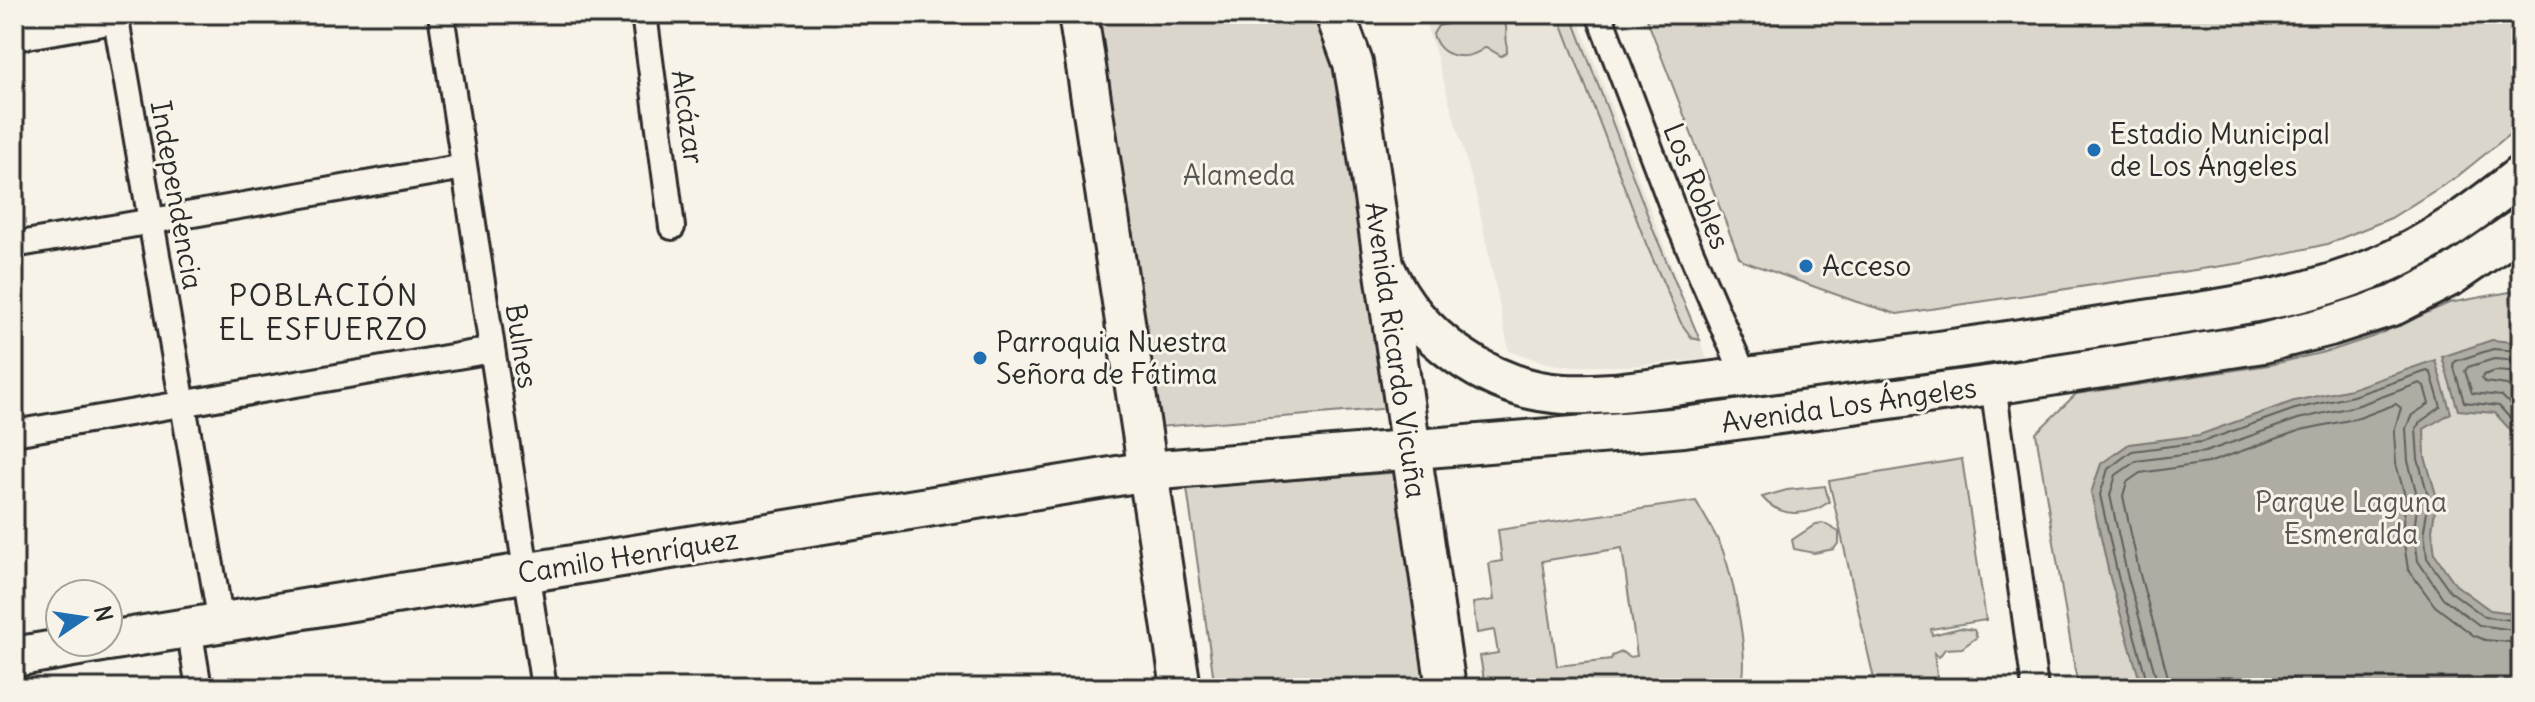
<svg xmlns="http://www.w3.org/2000/svg" width="2535" height="702" viewBox="0 0 2535 702" font-family="Delius,sans-serif">
  <style>
    .built { fill: #e8e4da }
    .green { fill: #dad6cc; stroke: #82807c; stroke-width: 2; fill-rule: evenodd }
    .water { fill: #afaca4; stroke: #7a7874; stroke-width: 2 }
    .lines { fill: none; stroke-linecap: round; stroke-linejoin: round }
    .shore { stroke: #605f5b; stroke-width: 2 }
    .minor-casing { stroke: #2b2b2b; stroke-width: 30 }
    .primary-casing { stroke: #2b2b2b; stroke-width: 44 }
    .minor { stroke: #f7f3e8; stroke-width: 24 }
    .primary { stroke: #f7f3e8; stroke-width: 38 }
    .poi-dot { fill: #1f6fb2; stroke: #f7f3e8; stroke-width: 3 }
    .labels { text-anchor: middle; dominant-baseline: central; stroke-width: 6; stroke-linejoin: round; paint-order: stroke }
    .street-label { font-size: 28px; fill: #2b2b2b; stroke: #f7f3e8 }
    .poi-label { font-size: 28px; fill: #2b2b2b; stroke: #f7f3e8; text-anchor: start }
    .park-label { font-size: 28px; fill: #575653; stroke: #f7f3e8 }
    .neighbourhood-label { font-size: 30px; letter-spacing: 2px; fill: #2b2b2b; stroke: #f7f3e8 }
  </style>
  <rect width="100%" height="100%" fill="#f7f3e8"/>
  <filter id="ink" filterUnits="userSpaceOnUse"><feTurbulence type="fractalNoise" baseFrequency=".0125" numOctaves="2"/><feDisplacementMap in="SourceGraphic" scale="16" xChannelSelector="R" yChannelSelector="G"/><feConvolveMatrix kernelMatrix="1 2 1 2 8 2 1 2 1" color-interpolation-filters="sRGB"/></filter>
  <g filter="url(#ink)">
    <!-- built -->
    <polygon class="built" points="1422,14 1576,14 1707,359 1629,366 1564,366 1547,363 1509,351 1477,198 1435,51"/>
    <!-- green -->
    <g class="green">
      <polygon points="1094,14 1324,14 1329,26 1392,408 1158,427"/>
      <polygon points="1558,14 1571,14 1654,232 1700,340 1692,338 1681,323 1647,246"/>
      <polygon points="1645,14 2521,14 2521,125 2458,176 2391,218 2327,244 2242,263 1897,314 1857,302 1743,261 1739,257"/>
      <path d="M1487 15 1497 17 1506 26 1507 53 1501 56 1486 47C1467 62 1440 59 1433 34L1438 26Z"/>
      <polygon points="2521,290 2521,688 2078,688 2036,433 2076,394 2269,365 2333,350 2372,337 2449,303"/>
      <polygon points="1962,459 1986,620 1931,629 1932,635 1960,628 1974,630 1977,637 1962,648 1945,649 1939,657 1934,653 1938,683 1909,688 1876,688 1829,481"/>
      <polygon points="1403,472 1435,688 1215,688 1187,488"/>
      <path d="M1825 486 1829 502C1808 517 1779 518 1762 497L1787 490Z"/>
      <path d="M1696 501C1705 517 1716 534 1723 551 1733 579 1752 663 1740 688H1517L1516 680 1485 685 1480 656 1498 653 1494 630 1477 633 1473 603 1494 600 1489 563 1502 561 1498 530ZM1622 548 1637 656 1629 657 1622 652 1612 656 1611 660 1557 666 1542 561Z"/>
      <polygon points="1823,523 1839,532 1839,542 1834,549 1814,553 1794,549 1792,540 1816,524"/>
    </g>
    <!-- water -->
    <g class="water">
      <polygon points="2492,340 2521,343 2521,442 2495,413 2458,410 2442,357"/>
      <polygon points="2435,360 2451,413 2424,429 2425,457 2437,498 2432,530 2435,555 2456,585 2490,610 2521,614 2521,688 2142,688 2110,578 2091,493 2101,464 2129,444 2199,435 2294,401 2351,389"/>
    </g>
    <g class="lines">
      <!-- shore -->
      <g class="shore">
        <polyline points="2521,351 2493,349 2456,361 2453,364 2464,402 2499,406 2521,430"/>
        <polyline points="2521,361 2494,359 2468,367 2465,371 2472,393 2502,396 2521,415"/>
        <polyline points="2521,373 2496,371 2484,375 2482,378 2485,382 2507,385 2521,397"/>
        <polyline points="2149,688 2118,576 2100,495 2108,469 2132,451 2202,442 2295,409 2353,396 2427,371 2431,373 2441,407 2420,422 2416,429 2418,459 2429,499 2424,530 2427,558 2450,591 2485,617 2521,621"/>
        <polyline points="2159,688 2127,574 2110,495 2116,475 2136,461 2205,452 2298,419 2356,406 2420,383 2424,386 2429,404 2412,415 2406,428 2408,461 2418,499 2414,531 2418,561 2443,598 2479,625 2521,631"/>
        <polyline points="2171,688 2139,571 2123,496 2127,482 2140,473 2208,463 2301,430 2359,418 2396,404 2401,408 2394,431 2396,464 2406,500 2402,531 2408,569 2435,606 2473,635 2485,640 2521,643"/>
      </g>
      <!-- minor casing -->
      <g class="minor-casing">
        <g id="minor">
          <polyline points="115,14 221,623"/>
          <polyline points="441,14 544,688"/>
          <polyline points="644,14 672,227"/>
          <polyline points="1599,14 1678,222 1745,377"/>
          <polyline points="14,245 464,167"/>
          <polyline points="1993,385 2035,688"/>
          <polyline points="14,433 492,350"/>
          <polyline points="189,628 199,688"/>
        </g>
      </g>
      <!-- primary casing -->
      <g class="primary-casing">
        <g id="primary">
          <polyline points="1078,14 1181,688"/>
          <polyline points="1335,14 1353,63 1361,109 1446,688"/>
          <polyline points="14,31 113,14"/>
          <path d="M1386 270C1416 337 1490 390 1564 394 1581 395 1597 394 1614 393 1778 374 1943 351 2107 326 2198 311 2293 303 2379 266 2431 244 2477 210 2521 175"/>
          <polyline points="108,641 1148,471 1684,427 1993,385 2263,343 2330,326 2395,305 2451,276 2521,228"/>
          <polyline points="14,657 102,642"/>
        </g>
      </g>
      <!-- minor -->
      <use href="#minor" class="minor"/>
      <!-- primary -->
      <use href="#primary" class="primary"/>
    </g>
  </g>
  <!-- markers -->
  <g class="poi-dot">
    <circle cx="2094" cy="150" r="8"/>
    <circle cx="1806" cy="266" r="8"/>
    <circle cx="980" cy="358" r="8"/>
  </g>
  <g class="labels">
    <!-- street labels -->
    <g class="street-label">
      <text transform="translate(688 117) rotate(82)">Alcázar</text>
      <text transform="translate(1697 186) rotate(68)">Los Robles</text>
      <text transform="translate(177 195) rotate(80)">Independencia</text>
      <text transform="translate(522 346) rotate(81)">Bulnes</text>
      <text transform="translate(1396 350) rotate(82)">Avenida Ricardo Vicuña</text>
      <text transform="translate(1849 405) rotate(-8)">Avenida Los Ángeles</text>
      <text transform="translate(628 556) rotate(-9)">Camilo Henríquez</text>
    </g>
    <!-- poi labels -->
    <g class="poi-label">
      <text x="2110" y="134">Estadio Municipal<tspan x="2110" dy="32">de Los Ángeles</tspan></text>
      <text x="1822" y="266">Acceso</text>
      <text x="996" y="342">Parroquia Nuestra<tspan x="996" dy="32">Señora de Fátima</tspan></text>
    </g>
    <!-- park labels -->
    <g class="park-label">
      <text x="1239" y="175">Alameda</text>
      <text x="2351" y="502">Parque Laguna<tspan x="2351" dy="32">Esmeralda</tspan></text>
    </g>
    <!-- neighbourhood labels -->
    <g class="neighbourhood-label">
      <text x="324" y="295">POBLACIÓN<tspan x="324" dy="34">EL ESFUERZO</tspan></text>
    </g>
  </g>
  <!-- margin -->
  <rect width="2535" height="702" fill="none" stroke="#f7f3e8" stroke-width="48"/>
  <rect x="24" y="24" width="2487" height="654" fill="none" stroke="#2b2b2b" stroke-width="3" filter="url(#ink)"/>
  <!-- north arrow -->
  <g transform="translate(84 618) rotate(77)"><circle r="38" fill="#f7f3e8" stroke="#a5a39c" stroke-width="2"/>
  <path d="M0-6L14 30L0 20L-14 30Z" fill="#1f6fb2"/>
  <text y="-12" font-size="22" font-weight="bold" text-anchor="middle" fill="#2b2b2b">N</text>
  </g>
</svg>
